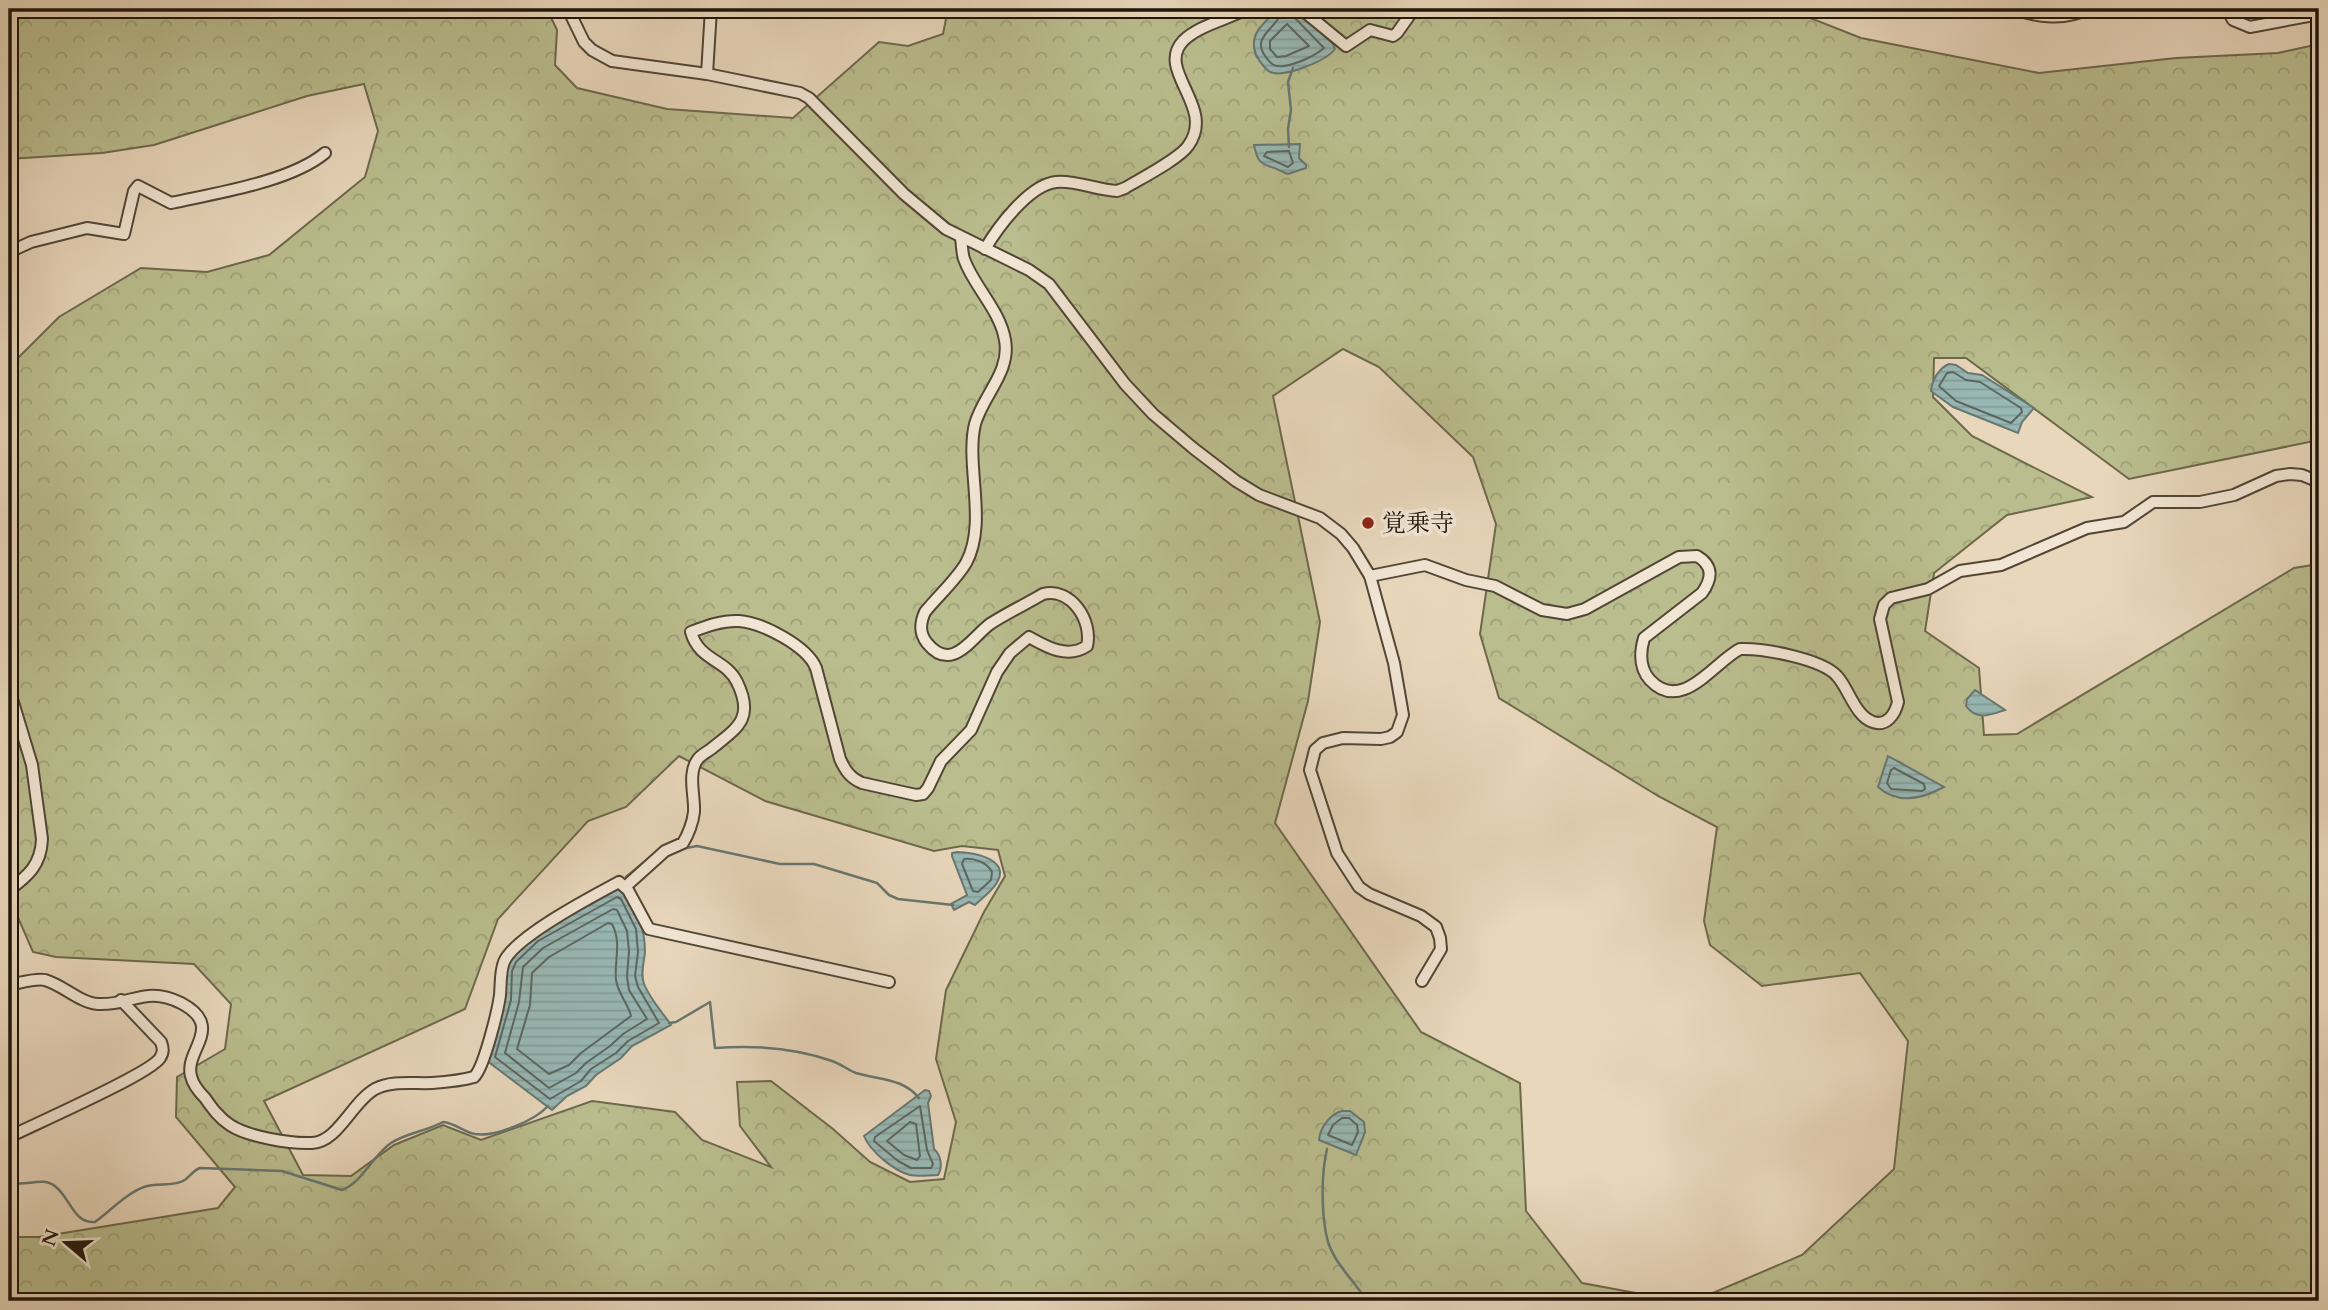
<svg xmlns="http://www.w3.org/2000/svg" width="2328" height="1310" viewBox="0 0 2328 1310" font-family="Cardo,'Noto Serif JP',serif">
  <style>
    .forest { fill: url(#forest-crowns); stroke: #6c694c; stroke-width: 2; fill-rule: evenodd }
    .water { fill: url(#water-rules); stroke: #677771; stroke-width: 2 }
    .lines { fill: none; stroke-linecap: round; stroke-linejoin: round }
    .shore { stroke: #5b6660; stroke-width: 2 }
    .stream { stroke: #677771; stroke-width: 2.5 }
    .street-casing { stroke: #514636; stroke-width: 14 }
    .street { stroke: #f1e5d3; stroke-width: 10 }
    .poi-dot { fill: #8f2418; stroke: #f1e5d3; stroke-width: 2.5 }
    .labels { text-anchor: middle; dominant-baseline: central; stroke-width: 7; stroke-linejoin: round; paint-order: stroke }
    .poi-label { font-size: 24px; fill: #1e150a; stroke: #f1e5d3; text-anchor: start }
  </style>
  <defs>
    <pattern id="forest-crowns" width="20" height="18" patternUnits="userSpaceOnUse" patternTransform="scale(1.75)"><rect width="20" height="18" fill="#babd8e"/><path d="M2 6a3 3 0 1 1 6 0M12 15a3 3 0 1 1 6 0" fill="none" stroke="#9fa279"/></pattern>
    <pattern id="water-rules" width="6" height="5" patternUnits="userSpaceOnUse" patternTransform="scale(1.75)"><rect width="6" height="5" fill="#98b8b5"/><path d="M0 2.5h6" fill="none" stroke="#839d9a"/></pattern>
  </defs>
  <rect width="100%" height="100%" fill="#e9d7bc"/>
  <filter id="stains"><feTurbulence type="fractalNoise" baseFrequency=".00286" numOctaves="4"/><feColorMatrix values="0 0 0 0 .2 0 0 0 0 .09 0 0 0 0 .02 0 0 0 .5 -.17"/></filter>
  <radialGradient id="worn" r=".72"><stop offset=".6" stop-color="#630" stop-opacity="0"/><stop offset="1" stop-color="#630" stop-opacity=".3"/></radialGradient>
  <!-- forest -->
  <path class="forest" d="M9 9H547L557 30 555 65 577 88 667 109 793 118 879 42 908 46 943 34 948 9H1795L1800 14 1861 38 2039 73 2176 58 2278 53 2319 44V440L2129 479 1966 358H1934L1933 397 1972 436 2092 497 2007 515 1934 573 1925 631 1979 668 1984 735 2017 734 2294 568 2319 564V1301H1694L1802 1255 1894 1169 1908 1041 1860 973 1762 986 1710 945 1704 921 1717 827 1658 796 1499 698 1480 634 1496 524 1473 457 1379 367 1343 349 1273 396 1320 622 1308 701 1275 823 1421 1032 1520 1083 1526 1211 1582 1283 1679 1301H9V1237H39L218 1208 235 1187 176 1117 177 1077 225 1049 231 1004 194 964 56 957 33 952 9 897V361H15L59 317 141 268 207 272 269 255 365 177 378 131 364 84 307 96 154 145 102 153 9 159ZM679 756 765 801 934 851 962 846 998 850 1005 876 984 912 946 990 936 1059 956 1122 944 1179 910 1182 870 1162 833 1129 771 1081 737 1082 740 1126 771 1167 702 1140 675 1112 592 1101 481 1140 443 1125 394 1145 351 1176 303 1175 264 1101 465 1009 498 919 588 821 626 807Z"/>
  <!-- water -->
  <g class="water">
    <path d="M1277 9H1296L1333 44 1335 49C1326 61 1284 78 1270 72 1265 69 1262 64 1259 60 1254 53 1252 43 1256 34 1260 25 1271 17 1277 9Z"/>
    <path d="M1300 144 1299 158 1306 165V168L1288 174C1281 172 1277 168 1271 167 1258 163 1257 158 1254 145Z"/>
    <path d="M1949 364 1956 365 1968 373 1982 375 2034 408 2022 422 2018 433 1953 407 1931 391C1932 380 1939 368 1949 364Z"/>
    <path d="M1975 690 2005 710C1990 715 1977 721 1966 706L1967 699Z"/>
    <path d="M1888 756 1944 787C1922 799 1898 805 1878 787Z"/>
    <path d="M957 852C972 852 1013 859 996 884 991 892 982 898 975 905L969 902 954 910 951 904 967 895 952 856V853Z"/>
    <path d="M620 888C637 901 645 931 645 952 644 963 640 974 644 984 650 999 663 1013 671 1025L632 1046 621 1058 596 1075 586 1086 567 1096 552 1110 486 1060 509 959 534 935Z"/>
    <path d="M925 1090 929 1091 931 1096 928 1103 934 1149C941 1155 943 1167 938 1175 929 1175 918 1177 910 1175 894 1171 870 1151 864 1136Z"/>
    <path d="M1342 1111H1350L1364 1122 1365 1132 1356 1155 1319 1140C1320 1128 1330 1114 1342 1111Z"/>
  </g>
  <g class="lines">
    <!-- shore -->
    <g class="shore">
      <path d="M1282 9C1279 30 1246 36 1269 61 1273 66 1278 67 1284 66 1297 64 1315 56 1324 48L1293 16 1292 9"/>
      <polygon points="1287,24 1309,46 1286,56 1277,57 1270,49 1270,41"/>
      <polygon points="1289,151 1293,163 1288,167 1264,156 1267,152"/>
      <polygon points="1953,372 1966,380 1980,382 2021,408 2022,412 2011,423 1956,401 1939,386 1947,373"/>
      <polygon points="1894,768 1924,784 1925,789 1922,791 1891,789 1887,783 1891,770"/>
      <path d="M964 859C974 858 987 862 992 872L991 880 978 892 973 891 962 864Z"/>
      <polygon points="617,897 621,899 636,929 638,952 635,976 638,987 659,1023 628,1041 616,1053 591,1069 581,1081 550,1099 495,1057 511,1000 512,971 516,962 538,941"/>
      <polygon points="613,909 617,910 627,931 629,951 627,977 629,990 647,1019 623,1034 610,1046 586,1063 576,1073 549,1088 505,1053 519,1002 523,967 543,948"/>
      <path d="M608 923 612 924C622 943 614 960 616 980 618 994 628 1003 631 1016L581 1053 569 1065 549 1074 517 1049 530 1005 532 973 549 957Z"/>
      <polygon points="920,1106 927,1150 933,1164 931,1168 911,1168 898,1161 874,1141 875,1137"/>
      <polygon points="1342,1118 1349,1118 1357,1125 1358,1132 1352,1145 1328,1135 1333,1125"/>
      <polygon points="910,1122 916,1124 920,1156 917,1160 904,1155 887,1141"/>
    </g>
    <!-- stream -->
    <g class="stream">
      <polyline points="1289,147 1288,129 1291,110 1288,82 1293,68"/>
      <polyline points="681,849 697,846 780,864 814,864 877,883 889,895 898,899 953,905"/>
      <polyline points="626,877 660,849"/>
      <path d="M669 1023 676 1022 710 1002 715 1048C754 1045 795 1048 832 1061 841 1064 848 1070 856 1073 879 1080 903 1078 919 1098"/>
      <path d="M1327 1149C1321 1174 1321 1217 1328 1242 1335 1264 1355 1282 1367 1301"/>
      <path d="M9 1182C25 1188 42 1175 56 1187 70 1198 74 1224 95 1222 110 1211 127 1193 144 1187 156 1182 171 1187 183 1181 190 1177 192 1171 200 1168L282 1171 342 1190C363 1182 372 1156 391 1143 406 1133 427 1131 443 1122 455 1123 464 1132 475 1134 496 1137 534 1121 548 1106"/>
    </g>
    <!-- street casing -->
    <g class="street-casing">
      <g id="street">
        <polyline points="568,9 584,42 592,50 612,61 707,74 800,93 809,98 904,194 946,229 1029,270 1049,284 1125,384 1153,414 1193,448 1236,481 1259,495 1320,518 1341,534 1353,548 1370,576 1394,663 1403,715 1397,732 1390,737 1381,739 1343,738 1323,743 1315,750 1310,770 1337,853 1359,887 1369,894 1421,916 1436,927 1440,938 1441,949 1422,981"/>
        <polyline points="1301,9 1346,46 1370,30 1393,36 1397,33 1414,9"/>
        <path d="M2015 9C2036 17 2066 21 2086 9"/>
        <polyline points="2227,9 2233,20 2250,27 2319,14"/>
        <polyline points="707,74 711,9"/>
        <path d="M985 249C998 227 1029 185 1056 182 1075 180 1097 190 1117 191L1125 188C1140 179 1179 159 1188 146 1217 107 1155 71 1183 41 1199 25 1227 20 1246 9"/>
        <path d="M9 252 31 242 87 228 124 234 134 191 138 186 171 203C216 193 290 182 325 153"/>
        <path d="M1370 576 1425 565 1466 580 1495 586 1542 610 1567 614 1585 609 1679 557 1697 556C1714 566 1712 579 1702 593L1644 638C1640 652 1639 668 1650 680 1682 714 1714 662 1740 649 1763 648 1822 659 1837 676 1849 689 1855 716 1873 722 1887 727 1895 714 1898 702L1880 619 1884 605 1891 598 1928 589 1960 571 2001 565 2087 528 2124 522 2153 502H2200L2234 495 2276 476 2290 474 2302 475 2319 482"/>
        <path d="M9 689 32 765 42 839C41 865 28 876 9 890"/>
        <path d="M625 887 665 851 683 843C688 835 693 822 694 812 695 796 687 773 698 759 701 755 707 752 711 749 737 728 755 719 737 682 726 659 699 661 691 632 707 626 723 620 739 621 763 623 807 646 816 668L840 759C845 770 850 778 862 783L916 795 923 794 928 788 941 761 971 730 997 672 1010 653 1029 637C1047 647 1067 659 1087 646 1093 621 1071 587 1043 594 1026 604 1007 613 990 624 972 637 952 674 927 643 919 633 920 623 925 612 938 596 956 580 966 563 988 523 965 465 975 424 983 395 1011 372 1005 340 1000 310 974 287 964 259 962 253 962 245 961 238"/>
        <path d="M9 985C20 983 35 978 45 980 63 985 80 1003 98 1004 130 1006 146 985 181 1003 226 1027 184 1050 191 1076 193 1085 199 1092 205 1098 212 1108 219 1118 230 1125 248 1137 291 1144 312 1143 338 1142 352 1102 375 1089 392 1080 414 1084 432 1083 446 1082 460 1081 474 1077 484 1068 498 1010 500 995 501 984 500 972 504 962 514 937 593 896 619 882L628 890 649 929 889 982"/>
        <path d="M9 1137C33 1125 150 1074 160 1058 164 1052 163 1048 161 1042L121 1000"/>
      </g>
    </g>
    <!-- street -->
    <use href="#street" class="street"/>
  </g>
  <!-- markers -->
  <circle class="poi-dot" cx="1368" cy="523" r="7"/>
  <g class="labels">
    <!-- poi labels -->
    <g class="poi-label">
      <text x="1382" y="523">覚乗寺</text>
    </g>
  </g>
  <!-- margin -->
  <rect width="2328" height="1310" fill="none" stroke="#e9d7bc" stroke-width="35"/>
  <rect x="10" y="10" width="2307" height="1289" fill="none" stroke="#1e150a" stroke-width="3.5"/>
  <rect x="18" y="18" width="2293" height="1275" fill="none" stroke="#1e150a" stroke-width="2"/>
  <!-- north arrow -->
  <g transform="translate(66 1243) rotate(289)" stroke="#f1e5d3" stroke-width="5" paint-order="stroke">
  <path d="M0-5L12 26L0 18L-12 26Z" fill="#1e150a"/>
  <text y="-10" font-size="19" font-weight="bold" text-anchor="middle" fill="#1e150a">N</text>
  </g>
  <rect width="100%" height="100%" filter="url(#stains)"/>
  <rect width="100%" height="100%" fill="url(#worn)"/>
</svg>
